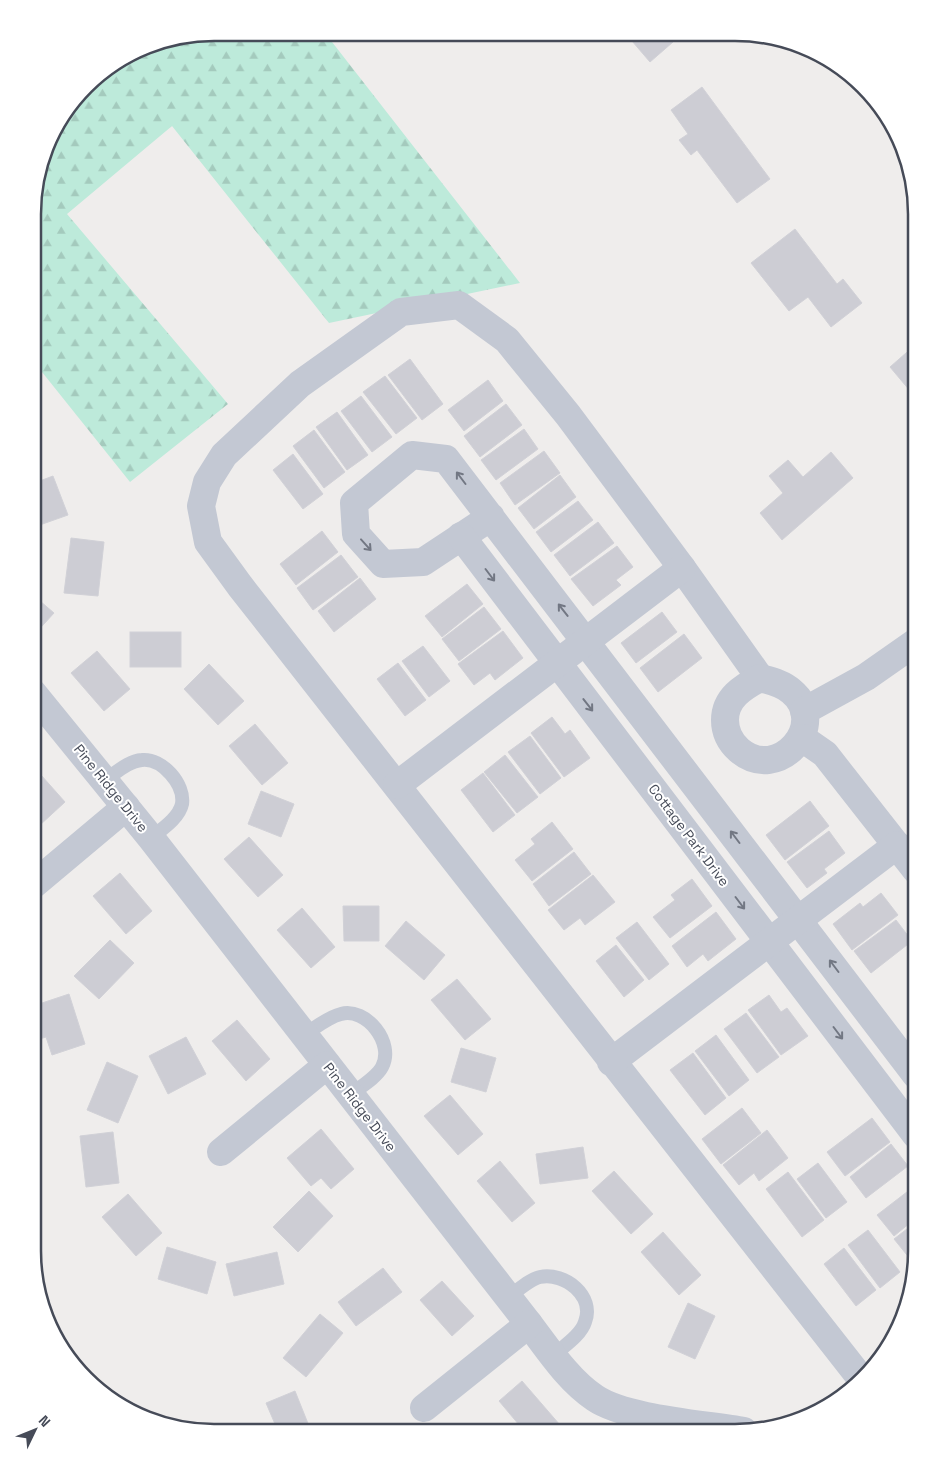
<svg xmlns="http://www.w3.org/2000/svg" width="949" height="1465" viewBox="0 0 949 1465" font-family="'Space Grotesk',sans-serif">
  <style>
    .forest { fill: url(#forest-firs) }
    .building { fill: #cdcdd4; stroke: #d1d1d7 }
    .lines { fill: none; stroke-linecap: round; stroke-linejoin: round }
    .service { stroke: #c3c8d3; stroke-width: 14 }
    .minor { stroke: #c3c8d3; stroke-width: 28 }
    .oneway { stroke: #727783 }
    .labels { text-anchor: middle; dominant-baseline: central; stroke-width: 4; stroke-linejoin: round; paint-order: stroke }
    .street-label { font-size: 14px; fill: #464b58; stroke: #fff }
    .rim { fill: none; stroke: #464b58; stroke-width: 2.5 }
  </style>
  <defs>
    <pattern id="forest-firs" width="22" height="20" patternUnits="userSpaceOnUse" patternTransform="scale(1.25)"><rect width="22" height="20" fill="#bdeada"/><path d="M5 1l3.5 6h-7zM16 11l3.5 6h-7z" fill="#a4cabd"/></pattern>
  </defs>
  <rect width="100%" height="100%" fill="#efedec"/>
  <!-- forest -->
  <polygon class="forest" points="215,33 325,33 520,283 329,323 172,126 67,214 228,404 130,482 34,362 34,191 51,134 94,78 145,46"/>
  <!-- building -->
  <g class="building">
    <polygon points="626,34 666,34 673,42 650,62"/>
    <polygon points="702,87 770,179 737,203 697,150 691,155 679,140 688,134 671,110"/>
    <polygon points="795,229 837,284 843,279 862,303 831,327 808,297 789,311 751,263"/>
    <polygon points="914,346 916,350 916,398 890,367"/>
    <polygon points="410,359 443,404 422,420 388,375"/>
    <polygon points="385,376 417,418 396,434 363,392"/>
    <polygon points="488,380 503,401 464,431 448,410"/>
    <polygon points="361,396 392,437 372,452 341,411"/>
    <polygon points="506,404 522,425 480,457 464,436"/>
    <polygon points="337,412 368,455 347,470 316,427"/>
    <polygon points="524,429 538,449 496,480 481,460"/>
    <polygon points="314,430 345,472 324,488 293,446"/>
    <polygon points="544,451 560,473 515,505 500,483"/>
    <polygon points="831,452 853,478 782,540 760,513 783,493 769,476 788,460 803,477"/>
    <polygon points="293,454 323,494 303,509 273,470"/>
    <polygon points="560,475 576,497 534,529 518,508"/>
    <polygon points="53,476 68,515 34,527 34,491 39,489 37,482"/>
    <polygon points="578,501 593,520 551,552 536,532"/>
    <polygon points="598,522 614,543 570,576 554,555"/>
    <polygon points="322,531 338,552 296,585 280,564"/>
    <polygon points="71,538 104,542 98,596 64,593"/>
    <polygon points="617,546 633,567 616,580 621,585 593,606 571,579"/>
    <polygon points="341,555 358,577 313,610 297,588"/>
    <polygon points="360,578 376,599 334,632 318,611"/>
    <polygon points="467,584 483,604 442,637 425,616"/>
    <polygon points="33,595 54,613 33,636"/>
    <polygon points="484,607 501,629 459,661 442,639"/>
    <polygon points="662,612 677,632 636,663 621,643"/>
    <polygon points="503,631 523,658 495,680 490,673 474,685 458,664"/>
    <rect x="130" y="632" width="51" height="35"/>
    <polygon points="684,634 702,658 658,692 640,668"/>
    <polygon points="423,646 450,681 429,697 402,661"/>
    <polygon points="97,651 130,689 104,711 71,673"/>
    <polygon points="398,663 426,700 405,716 377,679"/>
    <polygon points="209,664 244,701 218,725 184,689"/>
    <polygon points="552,717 565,734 570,730 590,758 564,777 531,733"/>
    <polygon points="255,724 288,763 262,785 229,746"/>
    <polygon points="530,736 561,778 540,794 508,752"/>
    <polygon points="505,755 538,797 517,813 484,772"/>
    <polygon points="33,766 65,802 40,825 33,817"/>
    <polygon points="483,773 515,815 493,832 461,790"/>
    <polygon points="261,791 294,804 281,837 248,824"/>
    <polygon points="810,801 829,826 785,860 766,835"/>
    <polygon points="552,822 573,849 532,881 515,860 535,844 531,839"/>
    <polygon points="829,831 845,853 824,869 827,873 807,888 787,862"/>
    <polygon points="249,837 283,875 258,897 224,859"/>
    <polygon points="574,852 591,874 549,906 533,884"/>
    <polygon points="120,873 152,911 126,934 93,896"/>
    <polygon points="593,875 615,902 585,925 580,918 564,930 548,910"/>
    <polygon points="692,879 712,906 670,938 653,917 675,900 671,895"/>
    <polygon points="881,893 898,915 852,950 833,924 860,903 863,907"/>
    <polygon points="343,906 379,906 379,941 344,941"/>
    <polygon points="302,908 335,947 311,968 277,930"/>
    <polygon points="716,912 736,939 708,961 703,954 687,967 672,946"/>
    <polygon points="896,920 912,941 871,973 854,951"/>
    <polygon points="406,921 445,955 424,980 385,946"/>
    <polygon points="637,922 669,964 649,980 616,938"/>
    <polygon points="110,940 134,963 99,999 74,976"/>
    <polygon points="616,945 644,980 624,997 596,961"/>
    <polygon points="457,979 491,1019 465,1040 431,1000"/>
    <polygon points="69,994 85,1044 52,1055 46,1037 33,1041 33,1006"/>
    <polygon points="769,995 781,1012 787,1008 808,1036 781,1055 748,1010"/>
    <polygon points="746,1013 779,1057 757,1073 724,1029"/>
    <polygon points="237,1020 270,1059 246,1081 212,1041"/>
    <polygon points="716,1035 749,1080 729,1096 695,1051"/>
    <polygon points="186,1037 206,1074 168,1094 149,1056"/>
    <polygon points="461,1048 496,1058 486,1092 451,1082"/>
    <polygon points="693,1053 726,1098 705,1115 670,1070"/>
    <polygon points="107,1062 138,1076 118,1123 87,1110"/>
    <polygon points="450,1095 483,1134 458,1155 424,1116"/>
    <polygon points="742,1108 761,1133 721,1164 702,1139"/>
    <polygon points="872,1118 890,1142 845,1176 827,1152"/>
    <polygon points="321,1129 354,1169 331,1189 321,1178 311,1186 287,1158"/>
    <polygon points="767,1130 788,1158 759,1181 754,1173 739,1185 723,1165"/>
    <polygon points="113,1132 119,1183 86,1187 80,1136"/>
    <polygon points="891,1144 908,1166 866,1198 850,1177"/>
    <polygon points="583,1147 588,1178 540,1184 536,1154"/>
    <polygon points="500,1161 535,1203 512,1222 477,1181"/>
    <polygon points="818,1163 847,1202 826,1218 797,1179"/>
    <polygon points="614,1171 653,1214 631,1234 592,1191"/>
    <polygon points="788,1172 824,1220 802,1237 766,1189"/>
    <polygon points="916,1185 916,1218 894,1236 877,1215"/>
    <polygon points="309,1191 333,1216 298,1252 273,1227"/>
    <polygon points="128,1194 162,1233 136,1256 102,1217"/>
    <polygon points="916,1222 916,1256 911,1260 894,1239"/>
    <polygon points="868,1230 900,1272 880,1288 848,1245"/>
    <polygon points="663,1232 701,1275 679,1295 641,1252"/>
    <polygon points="167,1247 216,1262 207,1294 158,1279"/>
    <polygon points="844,1248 876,1290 856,1306 824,1264"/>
    <polygon points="277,1252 284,1284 234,1296 226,1264"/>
    <polygon points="383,1268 402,1292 356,1326 338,1302"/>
    <polygon points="442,1281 474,1316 452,1336 420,1300"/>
    <polygon points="688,1303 715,1316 695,1359 668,1347"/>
    <polygon points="320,1314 343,1333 306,1377 283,1358"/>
    <polygon points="522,1381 560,1425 552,1432 525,1432 499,1401"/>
    <polygon points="295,1391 311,1431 278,1431 266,1403"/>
  </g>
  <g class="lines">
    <!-- service -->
    <g class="service">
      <path d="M105 780C116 773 128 761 142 760 162 758 185 784 182 804 179 818 162 829 151 838"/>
      <path d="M304 1035C315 1028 328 1017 341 1014 366 1007 395 1043 382 1067 376 1078 360 1087 350 1095"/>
      <path d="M508 1298C517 1291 530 1279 540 1277 565 1272 595 1296 585 1322 581 1335 564 1346 554 1355"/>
    </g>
    <!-- minor -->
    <g class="minor">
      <polyline points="491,517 423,562 383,564 356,534 354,503 412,455 446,459 916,1075"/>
      <polyline points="461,536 916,1135"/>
      <polyline points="760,678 682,568 568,415 507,340 459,305 401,312 300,384 224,455 207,482 201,506 208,542 240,586 859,1376"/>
      <path d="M760 678C771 681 782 683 791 691 831 724 778 784 739 750 730 742 725 731 725 720 725 698 743 687 760 678Z"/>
      <path d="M33 693 151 838 529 1324C548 1349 568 1380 595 1398 626 1419 705 1424 744 1431"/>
      <polyline points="804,711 866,677 916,642"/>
      <polyline points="802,738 825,754 916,870"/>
      <polyline points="397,785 682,568"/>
      <polyline points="33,885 126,807"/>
      <polyline points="611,1062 897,845"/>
      <polyline points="221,1152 327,1065"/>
      <polyline points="424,1408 529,1324"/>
    </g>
  </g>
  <!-- one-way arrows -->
  <defs><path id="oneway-shaft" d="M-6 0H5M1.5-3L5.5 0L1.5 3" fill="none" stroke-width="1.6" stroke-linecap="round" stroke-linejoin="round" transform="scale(1.25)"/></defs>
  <g class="oneway">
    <use href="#oneway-shaft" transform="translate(461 478) rotate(-127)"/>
    <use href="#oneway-shaft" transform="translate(366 545) rotate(48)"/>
    <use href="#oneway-shaft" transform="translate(490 575) rotate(53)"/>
    <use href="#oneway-shaft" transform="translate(563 610) rotate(-128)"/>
    <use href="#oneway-shaft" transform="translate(588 705) rotate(52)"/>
    <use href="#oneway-shaft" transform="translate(735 837) rotate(-127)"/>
    <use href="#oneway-shaft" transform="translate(740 903) rotate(53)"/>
    <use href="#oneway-shaft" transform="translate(834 966) rotate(-127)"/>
    <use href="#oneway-shaft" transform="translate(838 1033) rotate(53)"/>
  </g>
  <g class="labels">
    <!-- street labels -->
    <g class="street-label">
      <text transform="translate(111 788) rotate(51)">Pine Ridge Drive</text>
      <text transform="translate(689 835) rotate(53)">Cottage Park Drive</text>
      <text transform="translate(360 1107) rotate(52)">Pine Ridge Drive</text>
    </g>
  </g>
  <!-- crop -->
  <path d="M0 0H949V1465H0ZM214 41H735A173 173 0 0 1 908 214V1251A173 173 0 0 1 735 1424H214A173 173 0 0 1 41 1251V214A173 173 0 0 1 214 41Z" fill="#fff" fill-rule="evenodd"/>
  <path class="rim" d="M214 41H735A173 173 0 0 1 908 214V1251A173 173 0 0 1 735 1424H214A173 173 0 0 1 41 1251V214A173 173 0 0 1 214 41Z"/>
  <!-- north arrow -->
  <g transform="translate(35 1430) rotate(47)" stroke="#ffffff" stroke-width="4" paint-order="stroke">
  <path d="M0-4L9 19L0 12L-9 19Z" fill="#464b58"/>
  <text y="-8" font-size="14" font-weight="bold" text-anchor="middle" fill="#464b58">N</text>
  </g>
</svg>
